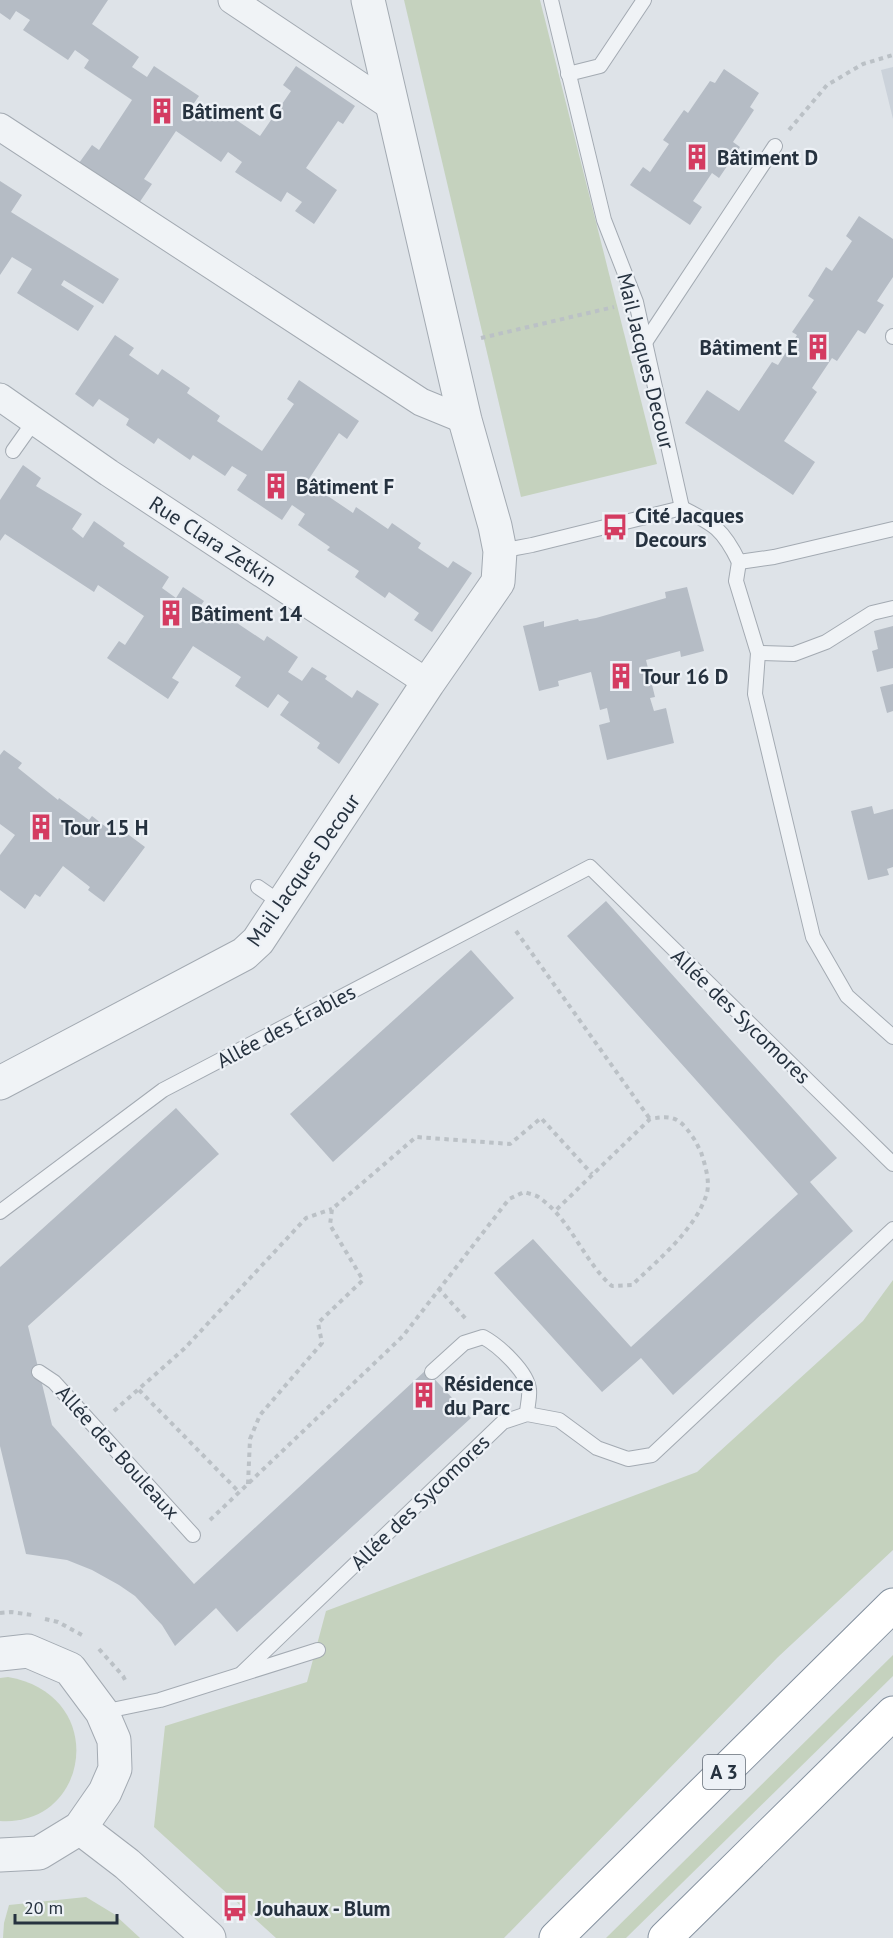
<svg xmlns="http://www.w3.org/2000/svg" width="893" height="1938" viewBox="0 0 893 1938" font-family="'PT Sans',sans-serif">
  <style>
    .built { fill: #cbd2da }
    .green { fill: #c5d2be }
    .building { fill: #b5bcc5 }
    .lines { fill: none; stroke-linecap: round; stroke-linejoin: round }
    .service-casing { stroke: #a3aab2; stroke-width: 16 }
    .minor-casing { stroke: #a3aab2; stroke-width: 29 }
    .tertiary-casing { stroke: #a3aab2; stroke-width: 35 }
    .motorway-casing { stroke: #84919f; stroke-width: 35 }
    .path { stroke: #bbc1c6; stroke-width: 4; stroke-dasharray: 4.5 4.5; stroke-linecap: butt }
    .service { stroke: #f0f3f6; stroke-width: 14 }
    .minor { stroke: #f0f3f6; stroke-width: 27 }
    .tertiary { stroke: #f0f3f6; stroke-width: 33 }
    .motorway { stroke: #fff; stroke-width: 33 }
    .labels { text-anchor: middle; dominant-baseline: central; stroke-width: 4.5; stroke-linejoin: round; paint-order: stroke }
    .shield { fill: #edf1f6; stroke: #626b76; stroke-width: 1.5 }
    .shield-label { font-size: 20px; font-weight: bold; fill: #26323f }
    .poi-label { font-size: 21px; font-weight: bold; fill: #26323f; stroke: #edf1f6; text-anchor: start }
    .street-label { font-size: 21px; fill: #26323f; stroke: #edf1f6 }
  </style>
  <rect width="100%" height="100%" fill="#dee3e8"/>
  <!-- built -->
  <polygon class="built" points="893,67 893,119 881,70"/>
  <!-- green -->
  <g class="green">
    <polygon points="404,0 540,0 657,464 521,497"/>
    <polygon points="893,1280 893,1550 778,1657 504,1938 276,1938 154,1827 165,1726 307,1682 326,1611 697,1472 863,1321"/>
    <polygon points="893,1655 893,1676 626,1938 606,1938"/>
    <path d="M8 1677C110 1695 90 1827 0 1821V1678Z"/>
    <polygon points="86,1897 114,1914 140,1938 3,1938 4,1923 9,1905"/>
  </g>
  <!-- building -->
  <g class="building">
    <polygon points="0,0 108,0 92,24 139,57 132,67 147,77 154,66 199,96 192,106 207,116 214,105 260,136 291,91 283,85 296,66 355,106 343,124 338,121 306,168 337,190 314,224 295,211 302,202 287,192 281,202 235,172 242,162 228,152 221,162 176,131 144,179 152,184 139,203 79,163 92,145 99,150 132,100 84,68 89,60 75,50 68,60 23,30 30,20 16,11 10,20 0,13"/>
    <polygon points="724,69 759,93 750,107 754,110 733,142 740,147 719,178 712,173 693,201 702,207 690,225 630,185 643,167 650,172 669,144 663,140 684,110 688,113 710,81 715,83"/>
    <polygon points="0,181 22,195 11,212 119,279 103,304 64,280 61,285 94,306 78,331 17,293 32,269 12,257 0,275"/>
    <polygon points="859,216 893,239 893,277 877,301 884,305 865,334 858,330 837,361 832,358 812,388 817,392 784,441 815,462 793,495 685,423 707,390 739,411 772,362 778,365 797,335 792,332 814,300 808,296 826,267 832,271 852,241 846,236"/>
    <polygon points="115,335 134,348 129,355 158,375 162,369 190,388 187,393 220,416 217,421 262,451 294,404 287,399 299,380 359,421 347,439 339,433 307,482 353,513 356,507 388,529 392,523 421,543 418,548 448,568 453,561 472,573 432,632 414,620 419,613 389,592 385,598 355,577 359,571 327,550 330,547 298,525 305,514 292,505 282,520 237,490 247,475 232,466 225,476 193,455 190,460 158,438 154,444 126,425 129,419 99,399 93,407 75,394"/>
    <polygon points="23,465 41,478 36,486 82,514 72,529 83,538 94,521 125,543 123,546 169,577 162,588 176,598 183,587 204,601 197,611 212,621 219,611 264,641 267,636 298,657 288,672 302,681 312,667 327,676 325,679 352,698 357,690 379,704 339,764 317,748 320,743 280,715 289,702 278,694 268,708 235,686 241,677 193,646 172,678 179,682 168,699 107,658 119,641 125,645 144,616 98,585 94,592 5,534 0,541 0,500"/>
    <polygon points="687,587 704,651 681,657 680,651 646,660 655,697 650,698 654,711 666,708 674,743 607,760 599,725 610,722 607,708 600,710 591,672 558,681 559,686 539,691 523,626 544,621 544,627 578,619 579,621 596,618 666,598 665,592"/>
    <polygon points="893,626 893,668 877,672 872,651 878,649 874,631"/>
    <polygon points="893,684 893,711 887,713 880,687"/>
    <polygon points="4,750 22,763 18,768 58,800 59,798 89,820 92,816 120,838 125,832 145,847 104,902 88,890 90,887 63,866 40,897 35,894 25,909 0,890 0,855 15,835 0,824 0,755"/>
    <polygon points="872,806 874,814 893,809 893,867 887,869 889,875 868,880 851,811"/>
    <polygon points="606,901 837,1158 810,1182 853,1231 673,1395 641,1358 602,1392 494,1273 533,1239 631,1347 798,1194 567,936"/>
    <polygon points="471,950 514,998 333,1162 290,1114"/>
    <polygon points="176,1108 219,1154 28,1326 52,1425 194,1584 426,1370 471,1418 237,1632 216,1608 175,1646 162,1625 135,1596 119,1585 92,1570 67,1560 26,1554 0,1446 0,1267"/>
  </g>
  <g class="lines">
    <!-- service casing -->
    <g class="service-casing">
      <g id="service">
        <polyline points="551,0 604,220 636,302 682,508"/>
        <polyline points="568,74 600,66 644,0"/>
        <polyline points="893,336 893,337"/>
        <polyline points="644,344 775,146"/>
        <polyline points="13,451 35,420"/>
        <path d="M682 508C714 524 723 529 739 562L774 557 893 529"/>
        <polyline points="500,551 532,545 682,508"/>
        <polyline points="739,562 736,581 758,653 755,694 813,937 847,996 893,1037"/>
        <polyline points="758,653 794,654 826,642 872,613 893,608"/>
        <polyline points="258,887 284,905"/>
        <polyline points="0,1212 163,1090 590,867 893,1164"/>
        <polyline points="39,1372 54,1382 193,1535"/>
        <path d="M432 1372 464 1343 483 1337C498 1345 528 1372 529 1390 530 1397 527 1407 527 1414"/>
        <polyline points="242,1673 503,1422 527,1414 559,1420 597,1448 628,1459 652,1455 893,1229"/>
        <polyline points="102,1712 160,1700 318,1650"/>
      </g>
    </g>
    <!-- minor casing -->
    <g class="minor-casing">
      <g id="minor">
        <polyline points="232,0 392,107"/>
        <polyline points="0,127 421,402 465,420"/>
        <polyline points="0,397 109,473 428,683"/>
      </g>
    </g>
    <!-- tertiary casing -->
    <g class="tertiary-casing">
      <g id="tertiary">
        <polyline points="0,1083 244,954 258,941 428,683 498,582 500,551 495,526 465,420 368,0"/>
        <polyline points="0,1654 28,1651 70,1669 102,1712 114,1740 115,1769 105,1792 80,1828 39,1853 0,1855"/>
        <polyline points="80,1828 127,1864 209,1938"/>
      </g>
    </g>
    <!-- motorway casing -->
    <g class="motorway-casing">
      <g id="motorway">
        <polyline points="556,1938 893,1605"/>
        <polyline points="665,1938 893,1713"/>
      </g>
    </g>
    <!-- path -->
    <g class="path">
      <polyline points="789,130 827,85 863,64 893,55"/>
      <polyline points="481,338 614,307"/>
      <polyline points="516,931 650,1119"/>
      <polyline points="438,1288 466,1319"/>
      <polyline points="139,1390 240,1493"/>
      <polyline points="114,1411 185,1348 306,1218 332,1209"/>
      <polyline points="248,1484 250,1439 260,1415 322,1343 318,1323 363,1280 330,1225 332,1209 416,1137 510,1144 541,1118 592,1174"/>
      <path d="M210 1520 403 1336 509 1199 524 1192C530 1194 537 1195 541 1199 571 1220 584 1262 612 1286L632 1285C658 1260 696 1229 707 1193 710 1180 705 1165 701 1152 698 1147 696 1141 692 1136 679 1117 672 1115 650 1119L555 1211"/>
      <polyline points="0,1613 11,1612 32,1615"/>
      <polyline points="45,1619 58,1622 82,1635"/>
      <polyline points="99,1649 123,1676 126,1682"/>
    </g>
    <!-- service -->
    <use href="#service" class="service"/>
    <!-- minor -->
    <use href="#minor" class="minor"/>
    <!-- tertiary -->
    <use href="#tertiary" class="tertiary"/>
    <!-- motorway -->
    <use href="#motorway" class="motorway"/>
  </g>
  <!-- icons -->
  <defs>
    <g id="building-bare" transform="scale(2.07)"><path d="M-4-6H4V6H1V3H-1V6H-4ZM-2.5-4.3h1.7v1.8h-1.7ZM.8-4.3h1.7v1.8H.8ZM-2.5-1h1.7V.8h-1.7ZM.8-1h1.7V.8H.8Z" fill="#d43b61" stroke="#edf1f6" stroke-width="2.5" paint-order="stroke"/></g>
    <g id="bus-bare" transform="scale(2.07)"><path d="M-5-6H5V4H4V6H2V4H-2V6H-4V4H-5ZM-3.5-4V0h7V-4ZM-3.5 1.2v1.5H-2V1.2ZM2 1.2v1.5H3.5V1.2Z" fill="#d43b61" stroke="#edf1f6" stroke-width="2.5" paint-order="stroke"/></g>
  </defs>
  <g fill-rule="evenodd">
    <use href="#building-bare" x="162" y="111"/>
    <use href="#building-bare" x="697" y="157"/>
    <use href="#building-bare" x="818" y="347"/>
    <use href="#building-bare" x="276" y="486"/>
    <use href="#bus-bare" x="615" y="527"/>
    <use href="#building-bare" x="171" y="613"/>
    <use href="#building-bare" x="621" y="676"/>
    <use href="#building-bare" x="41" y="827"/>
    <use href="#building-bare" x="424" y="1395"/>
    <use href="#bus-bare" x="235" y="1908"/>
  </g>
  <g class="labels">
    <!-- shield labels -->
    <rect class="shield" x="703" y="1755" width="42" height="34" rx="4.5"/>
    <g class="shield-label">
      <text x="724" y="1772">A 3</text>
    </g>
    <!-- poi labels -->
    <g class="poi-label">
      <text x="182" y="111">Bâtiment G</text>
      <text x="717" y="157">Bâtiment D</text>
      <text x="798" y="347" text-anchor="end">Bâtiment E</text>
      <text x="296" y="486">Bâtiment F</text>
      <text x="635" y="515">Cité Jacques<tspan x="635" dy="24">Decours</tspan></text>
      <text x="191" y="613">Bâtiment 14</text>
      <text x="641" y="676">Tour 16 D</text>
      <text x="61" y="827">Tour 15 H</text>
      <text x="444" y="1383">Résidence<tspan x="444" dy="24">du Parc</tspan></text>
      <text x="255" y="1908">Jouhaux - Blum</text>
    </g>
    <!-- street labels -->
    <g class="street-label">
      <text transform="translate(646 361) rotate(76)">Mail Jacques Decour</text>
      <text transform="translate(213 541) rotate(33)">Rue Clara Zetkin</text>
      <text transform="translate(303 870) rotate(-55)">Mail Jacques Decour</text>
      <text transform="translate(741 1016) rotate(44)">Allée des Sycomores</text>
      <text transform="translate(286 1026) rotate(-28)">Allée des Érables</text>
      <text transform="translate(118 1452) rotate(48)">Allée des Bouleaux</text>
      <text transform="translate(420 1502) rotate(-44)">Allée des Sycomores</text>
    </g>
  </g>
  <!-- scale -->
  <path d="M15 1914v9h102v-9" fill="none" stroke="#26323f" stroke-width="3"/>
  <text x="24" y="1914" font-size="18" fill="#26323f" stroke="#edf1f6" stroke-width="4.5" paint-order="stroke">20 m</text>
</svg>
